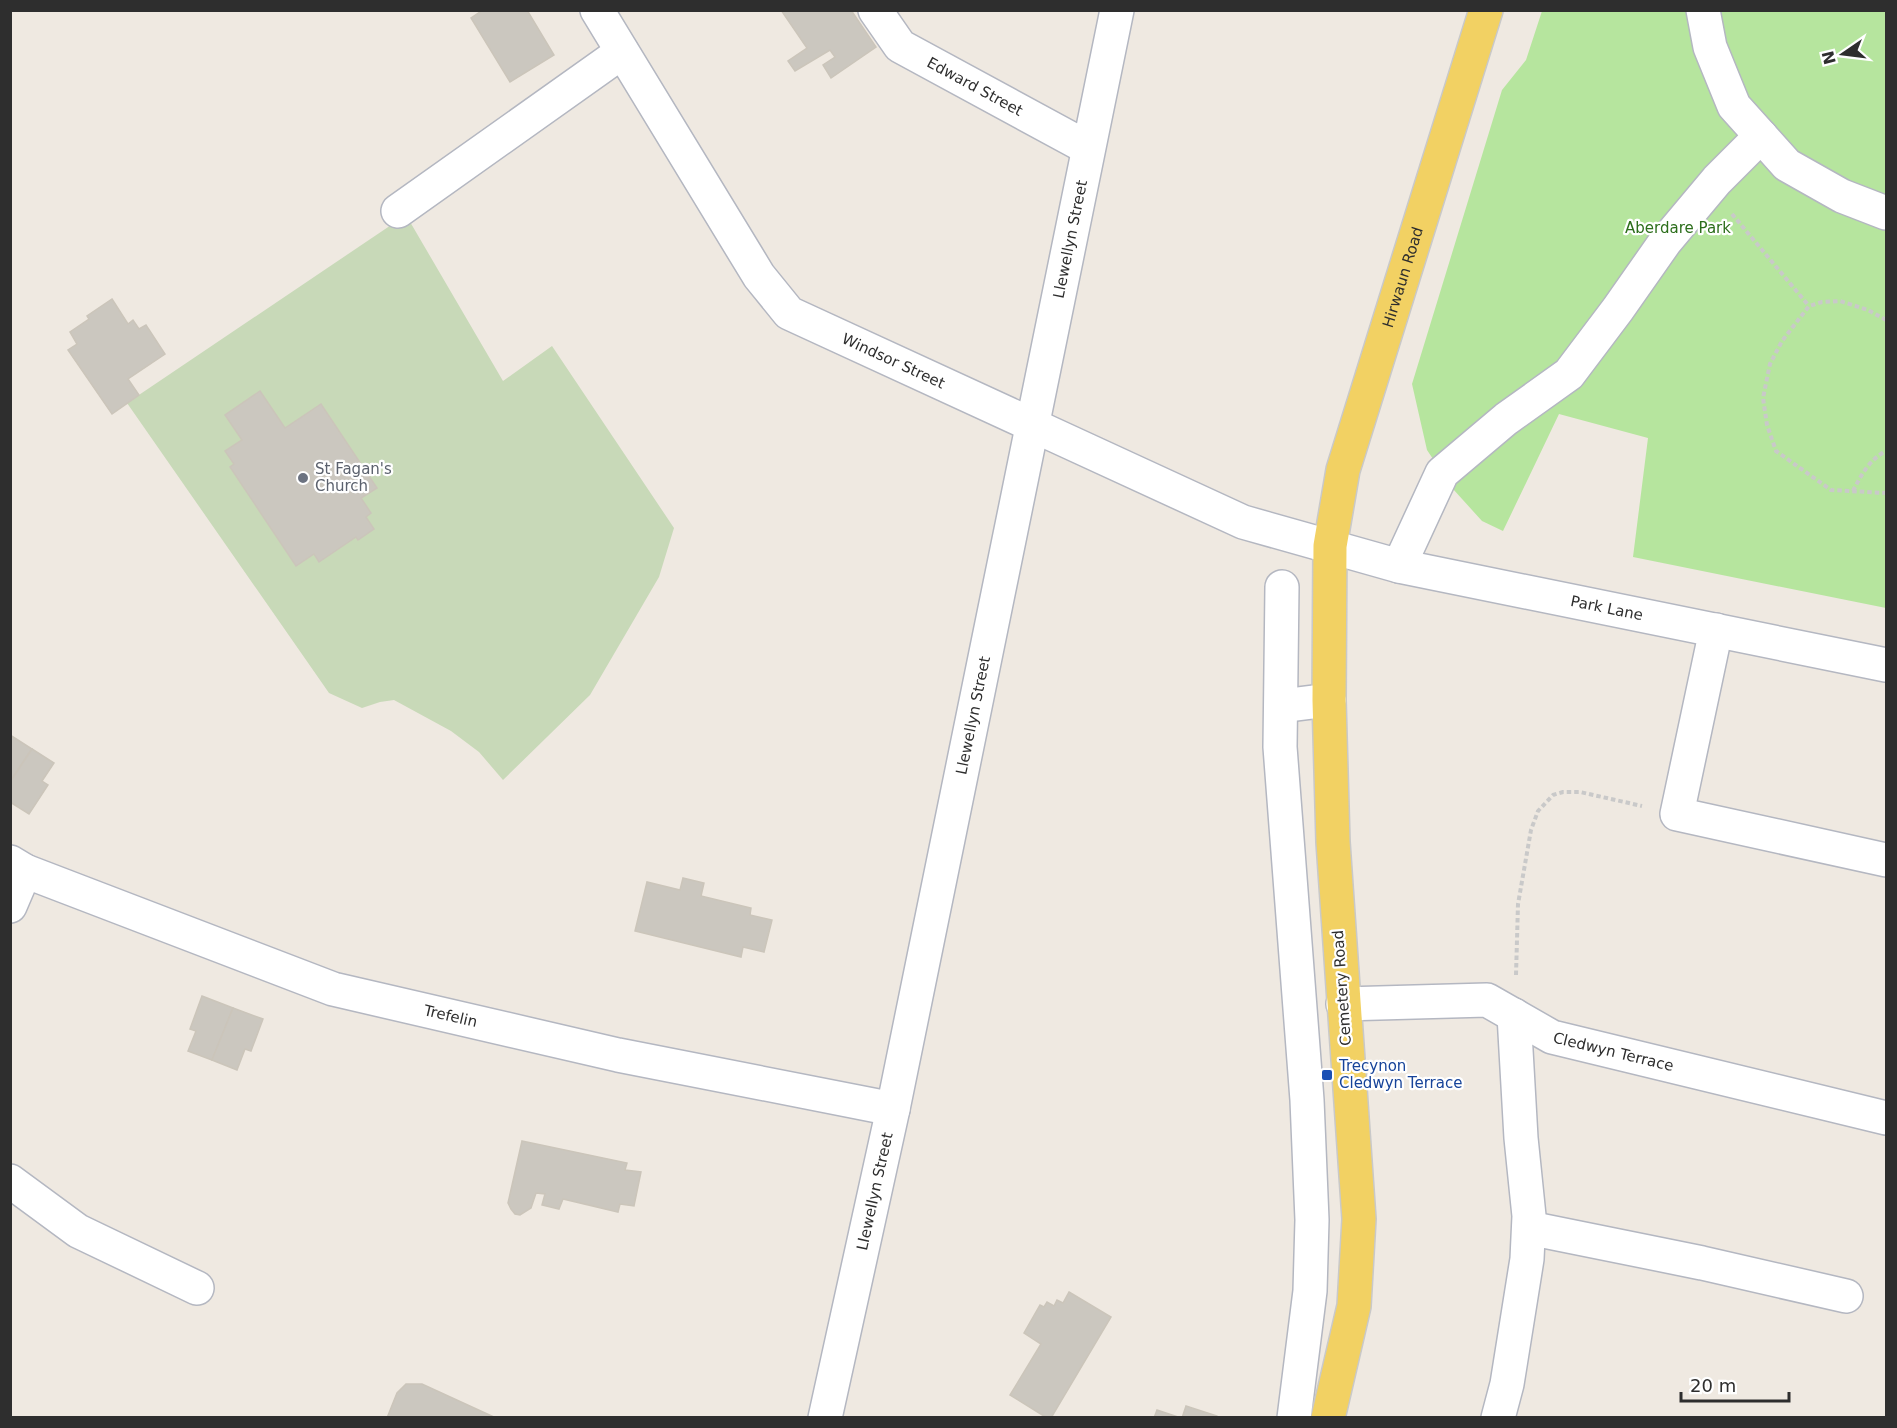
<svg xmlns="http://www.w3.org/2000/svg" width="1897" height="1428" viewBox="0 0 1897 1428" font-family="'DejaVu Sans',sans-serif">
  <style>
    .green { fill: #b6e59e }
    .cemetery { fill: #c8d9b8 }
    .building { fill: #cbc7bf; stroke: #cbc5ba; stroke-width: 1.5 }
    .lines { fill: none; stroke-linecap: round; stroke-linejoin: round }
    .minor-casing { stroke: #b4b7c1; stroke-width: 36 }
    .major-casing { stroke: #c9c9c9; stroke-width: 36 }
    .path { stroke: #c9c9c9; stroke-width: 4; stroke-dasharray: 4.5 3; stroke-linecap: butt }
    .minor { stroke: #fff; stroke-width: 33 }
    .major { stroke: #f2d163; stroke-width: 33 }
    .worship-dot { fill: #6b7280; stroke: #fff; stroke-width: 2 }
    .transit-dot { fill: #1a4fb4; stroke: #fff; stroke-width: 2 }
    .labels { text-anchor: middle; dominant-baseline: central; stroke-width: 4.5; stroke-linejoin: round; paint-order: stroke }
    .street-label { font-size: 15px; fill: #2e2e2e; stroke: #fff }
    .park-label { font-size: 15px; fill: #2c6e1b; stroke: #fff }
    .worship-label { font-size: 15px; fill: #5b616d; stroke: #fff; text-anchor: start }
    .transit-label { font-size: 15px; fill: #164399; stroke: #fff; text-anchor: start }
  </style>
  <rect width="100%" height="100%" fill="#efe9e1"/>
  <!-- green -->
  <polygon class="green" points="1542,11 1886,11 1886,608 1633,557 1648,438 1559,414 1503,531 1482,521 1453,489 1427,450 1412,384 1502,90 1526,60"/>
  <!-- cemetery -->
  <polygon class="cemetery" points="406,215 503,381 552,346 674,528 659,577 590,695 503,780 479,752 451,731 394,700 380,702 362,708 329,693 127,403"/>
  <!-- building -->
  <g class="building">
    <polygon points="483,10 527,10 554,55 510,82 471,18"/>
    <polygon points="781,10 851,10 876,47 831,78 823,65 835,57 830,50 795,71 788,61 807,48"/>
    <polygon points="112,299 128,324 133,320 139,329 146,325 165,354 128,379 139,395 112,414 68,350 77,344 70,332 89,319 87,316"/>
    <polygon points="260,391 285,428 321,404 377,488 361,498 371,513 366,517 374,529 358,540 356,537 319,562 314,554 296,566 230,467 234,464 225,451 242,440 225,415"/>
    <polygon points="10,735 32,749 10,782"/>
    <polygon points="32,749 54,763 42,781 48,785 29,814 10,802 10,782"/>
    <polygon points="683,878 704,883 701,896 751,908 750,915 772,920 764,952 743,947 741,957 635,931 647,882 680,890"/>
    <polygon points="202,996 233,1008 212,1060 188,1051 196,1031 190,1029"/>
    <polygon points="233,1008 263,1019 251,1051 245,1049 237,1070 212,1060"/>
    <polygon points="522,1141 627,1163 625,1170 641,1172 634,1206 620,1204 618,1212 563,1199 559,1209 542,1205 545,1194 536,1193 531,1208 520,1215 515,1214 511,1209 508,1203"/>
    <polygon points="1069,1292 1111,1317 1051,1418 1047,1418 1010,1395 1041,1344 1024,1333 1040,1305 1044,1307 1047,1302 1054,1306 1057,1300 1063,1303"/>
    <polygon points="406,1384 422,1384 496,1418 387,1418 397,1393"/>
    <polygon points="1186,1406 1217,1416 1217,1418 1182,1418"/>
    <polygon points="1157,1410 1181,1418 1154,1418"/>
  </g>
  <g class="lines">
    <!-- minor casing -->
    <g class="minor-casing">
      <g id="minor">
        <path id="s1" d="M597 10 759 276 789 313 1243 522 1399 566 1886 665"/>
        <path id="s2" d="M875 10 900 46 1088 148"/>
        <polyline points="1703,10 1710,47 1734,106 1761,136 1787,165 1842,196 1886,213"/>
        <polyline points="398,211 622,52"/>
        <polyline points="1399,566 1442,473 1506,419 1569,374 1618,309 1665,242 1717,180 1761,136"/>
        <polyline points="1282,587 1280,747 1307,1100 1312,1220 1310,1291 1294,1418"/>
        <polyline points="1716,630 1677,814 1886,860"/>
        <polyline points="1281,706 1329,700"/>
        <path id="s3" d="M10 862 25 871 333 989 618 1055 893 1109"/>
        <polyline points="10,906 25,871"/>
        <path id="s4" d="M1343 1004 1487 1000 1552 1037 1886 1118"/>
        <polyline points="10,1181 78,1231 197,1288"/>
        <polyline points="1529,1228 1702,1263 1846,1296"/>
        <path id="s5" d="M825 1418 893 1109 1117 10"/>
        <polyline points="1498,1418 1507,1384 1527,1259 1529,1216 1521,1138 1514,1015"/>
      </g>
    </g>
    <!-- major casing -->
    <g class="major-casing">
      <g id="major">
        <path id="s6" d="M1328 1418 1354 1306 1359 1219 1333 842 1329 700 1330 546 1343 470 1486 10"/>
      </g>
    </g>
    <!-- path -->
    <g class="path">
      <polyline points="1732,214 1809,306"/>
      <polyline points="1886,320 1868,310 1840,301 1822,302 1809,306 1782,341 1770,364 1763,398 1767,425 1776,451 1831,490 1886,493"/>
      <path d="M1853 491C1861 475 1870 459 1886 451"/>
      <polyline points="1516,975 1518,904 1531,830 1538,811 1553,795 1563,792 1580,792 1642,806"/>
    </g>
    <!-- minor -->
    <use href="#minor" class="minor"/>
    <!-- major -->
    <use href="#major" class="major"/>
  </g>
  <!-- markers -->
  <circle class="worship-dot" cx="303" cy="478" r="6"/>
  <rect class="transit-dot" x="1321" y="1069" width="12" height="12" rx="3"/>
  <g class="labels">
    <!-- street labels -->
    <g class="street-label">
      <text stroke="none"><textPath href="#s2" startOffset="129">Edward Street</textPath></text>
      <text stroke="none"><textPath href="#s5" startOffset="1204">Llewellyn Street</textPath></text>
      <text stroke="none"><textPath href="#s6" startOffset="1155">Hirwaun Road</textPath></text>
      <text stroke="none"><textPath href="#s1" startOffset="474">Windsor Street</textPath></text>
      <text stroke="none"><textPath href="#s1" startOffset="1233">Park Lane</textPath></text>
      <text stroke="none"><textPath href="#s5" startOffset="718">Llewellyn Street</textPath></text>
      <text transform="translate(1342 988) rotate(-94)">Cemetery Road</text>
      <text stroke="none"><textPath href="#s3" startOffset="468">Trefelin</textPath></text>
      <text stroke="none"><textPath href="#s4" startOffset="282">Cledwyn Terrace</textPath></text>
      <text stroke="none"><textPath href="#s5" startOffset="232">Llewellyn Street</textPath></text>
    </g>
    <!-- park labels -->
    <g class="park-label">
      <text x="1678" y="228">Aberdare Park</text>
    </g>
    <!-- worship labels -->
    <g class="worship-label">
      <text x="315" y="469">St Fagan's<tspan x="315" dy="17">Church</tspan></text>
    </g>
    <!-- transit labels -->
    <g class="transit-label">
      <text x="1339" y="1066">Trecynon<tspan x="1339" dy="17">Cledwyn Terrace</tspan></text>
    </g>
  </g>
  <!-- border -->
  <rect width="1897" height="1428" fill="none" stroke="#2e2e2e" stroke-width="24"/>
  <!-- north arrow -->
  <g transform="translate(1843 54) rotate(256)" stroke="#ffffff" stroke-width="4.5" paint-order="stroke">
  <path d="M0-4.5L10 22L0 15L-10 22Z" fill="#2e2e2e"/>
  <text y="-9" font-size="16" font-weight="bold" text-anchor="middle" fill="#2e2e2e">N</text>
  </g>
  <!-- scale -->
  <path d="M1681 1392v9h108v-9" fill="none" stroke="#2e2e2e" stroke-width="3"/>
  <text x="1690" y="1392" font-size="18" fill="#2e2e2e" stroke="#ffffff" stroke-width="4.5" paint-order="stroke">20 m</text>
</svg>
